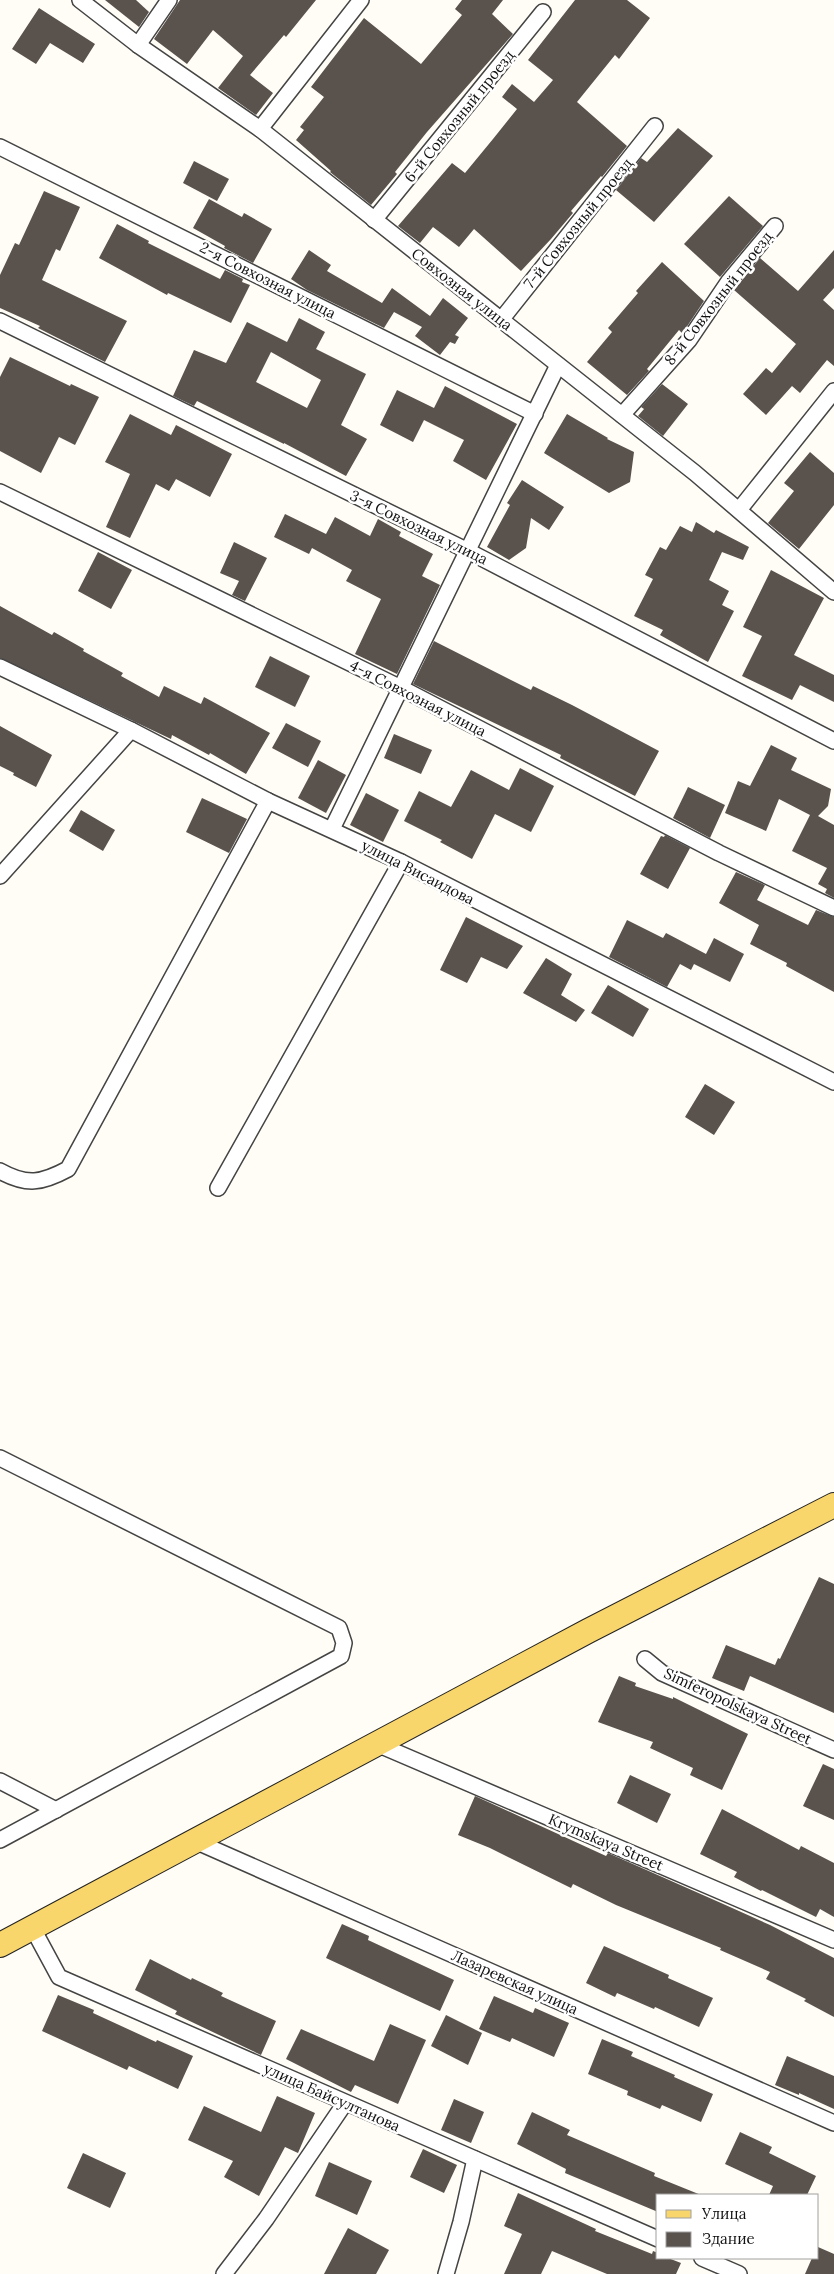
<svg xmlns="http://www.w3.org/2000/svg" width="834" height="2274" viewBox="0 0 834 2274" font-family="Lora,serif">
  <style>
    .building { fill: #5a524d; fill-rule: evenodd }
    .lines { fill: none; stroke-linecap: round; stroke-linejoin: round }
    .minor-casing { stroke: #444; stroke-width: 18 }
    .primary-casing { stroke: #222; stroke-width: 26 }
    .minor { stroke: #fff; stroke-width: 15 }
    .primary { stroke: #f9d66b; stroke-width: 24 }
    .labels { text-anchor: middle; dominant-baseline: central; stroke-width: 5; stroke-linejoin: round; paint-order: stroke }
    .street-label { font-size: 15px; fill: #111; stroke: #fff }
  </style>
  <rect width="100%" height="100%" fill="#fffdf5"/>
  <!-- building -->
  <g class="building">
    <polygon points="105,0 136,0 149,12 139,27"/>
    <polygon points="180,0 316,0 286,37 284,35 250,75 273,93 256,115 218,88 243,56 213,30 187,64 154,39"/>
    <polygon points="462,0 503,0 492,14 513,34 427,132 395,172 397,174 371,205 330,172 331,171 296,140 304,130 300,127 324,97 311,87 364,18 421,64 462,15 455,9"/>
    <polygon points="575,0 627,0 650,18 619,59 615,55 577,102 627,146 602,177 601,176 571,211 573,213 551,239 521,271 474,229 459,247 433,227 420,243 398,226 452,163 465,173 493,139 517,109 502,97 512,84 534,102 553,80 528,60"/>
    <polygon points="39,8 95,44 83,63 50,43 36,64 12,49"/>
    <polygon points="678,128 713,156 654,222 616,190 641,158 647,162"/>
    <polygon points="194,161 229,179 217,201 183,183"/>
    <polygon points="44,191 80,207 60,251 56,249 42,280 127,321 105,362 38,328 40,326 0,308 0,275 15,243 19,245"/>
    <polygon points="729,196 763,226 720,277 684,244"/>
    <polygon points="209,199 242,217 244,213 272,229 253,263 224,248 225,246 193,228"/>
    <polygon points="117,224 149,241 148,243 220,279 225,270 243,279 242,282 250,285 231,323 168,293 167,295 99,258"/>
    <polygon points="309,250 331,265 327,271 382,303 392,288 430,316 443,298 468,318 455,335 459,337 455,344 450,342 440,355 415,336 422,327 394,312 384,328 307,290 291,279"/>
    <polygon points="834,250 834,288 823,300 834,310 834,366 827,360 800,393 792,386 766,415 743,394 766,368 772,373 796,344 734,290 760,258 798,291"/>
    <polygon points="662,262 704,301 686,328 682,333 679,330 647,369 649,371 627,395 587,362 612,332 608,328 638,293 636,291"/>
    <path d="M299 318 325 332 316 349 366 374 341 425 367 439 346 476 284 443V444L197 401 194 406 173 396 194 350 226 363 247 322 287 342ZM271 352 321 380 307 408 256 382Z"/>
    <polygon points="10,357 70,386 71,384 99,397 75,445 59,437 41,473 0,451 0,377"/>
    <polygon points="662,384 688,404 663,436 638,416 644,409 641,407"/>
    <polygon points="445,386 517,424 486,480 453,461 464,440 424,420 413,442 380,425 397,390 434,408"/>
    <polygon points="130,414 171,435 176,425 232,454 210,497 176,479 169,491 156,484 130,538 106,527 130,474 105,462"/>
    <polygon points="567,414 608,438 607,439 634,452 630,482 609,493 544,453"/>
    <polygon points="810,452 834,473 834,505 799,549 768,523 794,491 784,483"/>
    <polygon points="522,480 564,507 549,530 531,518 526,548 509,560 487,547 510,505 507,503"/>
    <polygon points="285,514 326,534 335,517 370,536 378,519 401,532 399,536 433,554 422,576 440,585 397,674 355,654 381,599 346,581 352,570 312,548 309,554 274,537"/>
    <polygon points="696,522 714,533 716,530 749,547 743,560 722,552 709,580 729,591 722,605 734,611 708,662 660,635 663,630 634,616 653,579 645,575 660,547 666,550 680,526 692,532"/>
    <polygon points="234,542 267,558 245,601 232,595 239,581 220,573"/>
    <polygon points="98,552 132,570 111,609 78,591"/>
    <polygon points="771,570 824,598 794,655 834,675 834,702 800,685 792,700 742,676 762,636 743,627"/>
    <polygon points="0,606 52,635 54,632 84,649 83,651 123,673 121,676 159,697 164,686 201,704 204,697 270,733 246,774 210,753 209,755 172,735 171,739 0,658"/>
    <polygon points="434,641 531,690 533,686 572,705 659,751 635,796 560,758 561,755 413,684"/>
    <polygon points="270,656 310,676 295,707 255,687"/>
    <polygon points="286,723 321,741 308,767 272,748"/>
    <polygon points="0,726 52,755 36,787 13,775 14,773 0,766"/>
    <polygon points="394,734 432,750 421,774 384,758"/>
    <polygon points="771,745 797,758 791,770 831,789 828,806 818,816 834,825 834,898 825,893 827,889 818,884 827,868 792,851 810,815 779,799 766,831 725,813 738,781 750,786"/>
    <polygon points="318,760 346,775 326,813 298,798"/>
    <polygon points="520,768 554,786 531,832 495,814 472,859 440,842 442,840 404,821 419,791 451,807 471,770 509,790"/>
    <polygon points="688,787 725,805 710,838 673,818"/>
    <polygon points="366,793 399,810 383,842 350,825"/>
    <polygon points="202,798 247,819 229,853 186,832"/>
    <polygon points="81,810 115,830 103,851 69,831"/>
    <polygon points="665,835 690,848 668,889 640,874 661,836 664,837"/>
    <polygon points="736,872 765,885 757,900 808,925 816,910 834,917 834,992 786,966 787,963 750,944 759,925 719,903"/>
    <polygon points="466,917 523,946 507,969 481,957 467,983 440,970"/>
    <polygon points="627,920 663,938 666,933 706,954 714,938 744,954 730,982 694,964 691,970 680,964 667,987 609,957"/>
    <polygon points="546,958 572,974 561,995 585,1010 576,1022 523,993"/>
    <polygon points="608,985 649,1009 633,1037 591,1013"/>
    <polygon points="705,1084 735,1102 714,1135 685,1117"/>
    <polygon points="819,1577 834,1584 834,1713 750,1676 744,1691 712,1678 726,1645 775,1665 778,1658 780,1659"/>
    <polygon points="619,1676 636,1683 635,1686 673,1699 673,1697 748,1734 722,1790 690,1775 693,1768 650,1748 653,1742 598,1722"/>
    <polygon points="823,1764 834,1769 834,1820 803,1806"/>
    <polygon points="630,1775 671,1794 657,1823 617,1803"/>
    <polygon points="475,1796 606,1856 608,1853 721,1903 770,1925 834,1958 834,2017 804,2001 806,1999 766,1979 770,1972 720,1950 721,1948 616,1905 573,1884 571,1888 490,1848 458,1835"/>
    <polygon points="722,1809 799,1850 801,1846 834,1863 834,1917 820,1909 816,1917 762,1890 761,1891 734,1877 737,1872 700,1854"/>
    <polygon points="342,1924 369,1936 368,1940 454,1980 440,2011 326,1958"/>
    <polygon points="604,1946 669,1975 668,1978 713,1998 699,2027 655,2007 654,2009 617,1993 615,1997 586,1983"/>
    <polygon points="150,1959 191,1980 192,1978 223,1993 221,1996 276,2021 261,2055 175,2014 177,2011 135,1990"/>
    <polygon points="58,1995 94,2010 93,2013 156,2042 157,2040 193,2056 178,2089 129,2066 127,2070 42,2031"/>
    <polygon points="494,1996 533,2013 535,2008 569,2023 554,2057 512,2038 510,2042 479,2029"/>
    <polygon points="446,2015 482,2033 468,2065 431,2046"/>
    <polygon points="390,2024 426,2040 398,2104 355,2085 351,2092 286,2059 301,2029 374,2061"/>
    <polygon points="602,2039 633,2052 631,2056 675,2075 674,2077 713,2094 701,2122 662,2105 660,2109 627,2095 628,2091 588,2074"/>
    <polygon points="787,2056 834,2076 834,2109 799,2093 799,2095 775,2085"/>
    <polygon points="277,2096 315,2113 298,2153 285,2147 259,2196 224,2177 233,2161 188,2140 204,2106 261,2132"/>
    <polygon points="454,2099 484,2112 471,2143 441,2130"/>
    <polygon points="532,2112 570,2130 567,2135 655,2173 654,2176 701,2195 658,2195 658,2212 565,2173 566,2169 517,2144"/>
    <polygon points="740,2132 772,2147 769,2153 816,2176 807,2195 769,2195 773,2186 725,2164"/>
    <polygon points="423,2149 457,2165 444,2193 410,2177"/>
    <polygon points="83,2153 126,2173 110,2208 67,2188"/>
    <polygon points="329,2162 372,2181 357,2215 315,2196"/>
    <polygon points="518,2193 596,2229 595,2231 652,2254 653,2251 658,2253 658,2258 668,2258 681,2263 676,2274 607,2274 552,2251 541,2274 504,2274 522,2234 504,2226"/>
    <polygon points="348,2228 389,2250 376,2274 324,2274"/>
    <polygon points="818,2247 834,2254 834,2274 805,2274 812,2258 818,2258"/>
  </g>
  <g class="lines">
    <!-- minor casing -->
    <g class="minor-casing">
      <g id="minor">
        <polyline points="80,0 138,45 260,129 695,473 834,592"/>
        <polyline points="138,45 169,0"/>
        <polyline points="260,129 361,0"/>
        <polyline points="0,147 535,414"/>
        <polyline points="374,220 543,12"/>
        <polyline points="501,320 655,126"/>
        <polyline points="0,321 468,551 834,741"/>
        <polyline points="622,415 689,340 729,281 775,226"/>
        <polyline points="0,492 401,688 719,853 834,908"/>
        <polyline points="739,510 834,391"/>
        <polyline points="0,667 131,730 268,801 401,862 834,1082"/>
        <polyline points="332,829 558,365"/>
        <polyline points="0,876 131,730"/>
        <path d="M0 1171C27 1186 42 1183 68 1169L268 801"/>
        <polyline points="218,1188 401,862"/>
        <polyline points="0,1458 339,1628 344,1643 341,1656 0,1840"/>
        <polyline points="645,1659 662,1673 834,1750"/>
        <polyline points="377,1744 834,1940"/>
        <polyline points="0,1781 56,1810"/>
        <polyline points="195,1841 834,2123"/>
        <polyline points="32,1927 59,1977 658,2239"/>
        <polyline points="702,2258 739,2274"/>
        <polyline points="224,2274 266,2219 345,2103"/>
        <polyline points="446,2274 461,2222 475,2159"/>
      </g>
    </g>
    <!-- primary casing -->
    <g class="primary-casing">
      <polyline id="primary" points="0,1945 588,1631 834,1505"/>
    </g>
    <!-- minor -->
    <use href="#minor" class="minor"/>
    <!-- primary -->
    <use href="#primary" class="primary"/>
  </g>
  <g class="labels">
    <!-- street labels -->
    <g class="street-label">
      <text transform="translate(459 116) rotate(-51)">6-й Совхозный проезд</text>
      <text transform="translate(578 223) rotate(-51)">7-й Совхозный проезд</text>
      <text transform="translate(268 280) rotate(27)">2-я Совхозная улица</text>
      <text transform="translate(462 289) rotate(38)">Совхозная улица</text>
      <text transform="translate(718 298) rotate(-52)">8-й Совхозный проезд</text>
      <text transform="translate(419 527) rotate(26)">3-я Совхозная улица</text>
      <text transform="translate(418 698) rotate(27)">4-я Совхозная улица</text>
      <text transform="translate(418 872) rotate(27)">улица Висаидова</text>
      <text transform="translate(738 1706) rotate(25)">Simferopolskaya Street</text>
      <text transform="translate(606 1842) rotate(23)">Krymskaya Street</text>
      <text transform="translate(515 1982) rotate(24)">Лазаревская улица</text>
      <text transform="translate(332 2097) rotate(24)">улица Байсултанова</text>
    </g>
  </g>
  <!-- legend -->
  <rect x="656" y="2194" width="162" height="65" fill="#ffffff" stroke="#a0a0a0"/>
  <rect x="666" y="2210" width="25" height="8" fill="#f9d66b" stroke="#a0a0a0"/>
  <text x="702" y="2219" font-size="15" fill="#111111">Улица</text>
  <rect x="666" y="2232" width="25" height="15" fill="#5a524d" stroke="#a0a0a0"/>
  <text x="702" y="2244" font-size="15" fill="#111111">Здание</text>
</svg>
